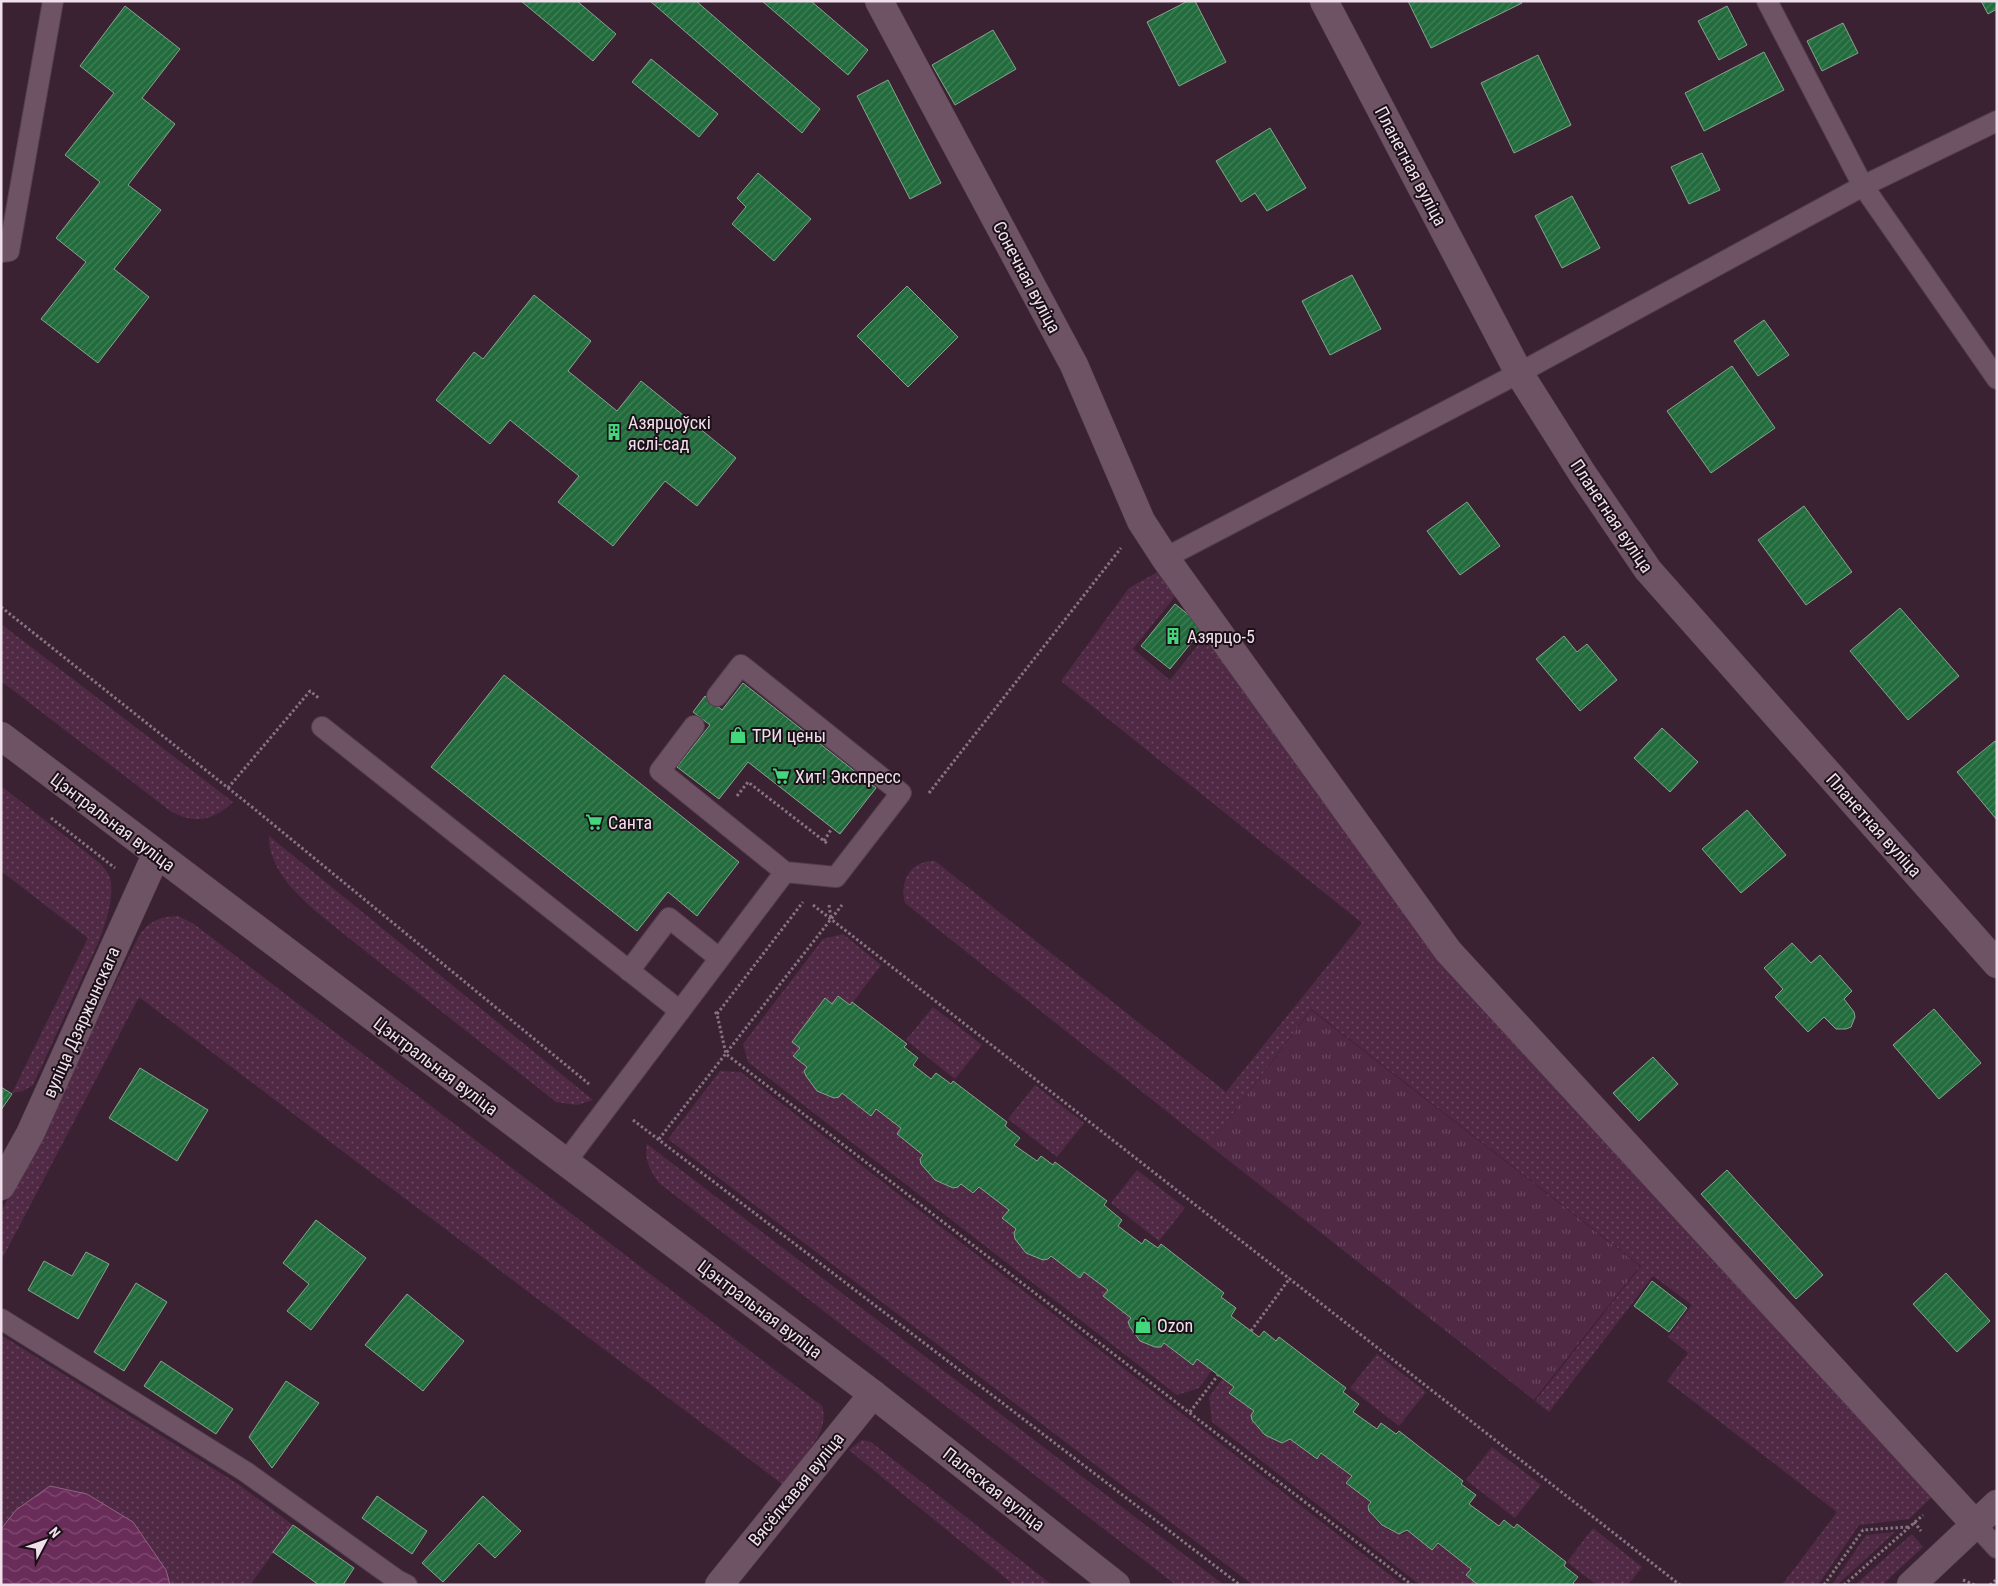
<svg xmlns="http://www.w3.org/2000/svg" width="1998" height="1586" viewBox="0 0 1998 1586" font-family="'Roboto Condensed',sans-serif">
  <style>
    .grass { fill: url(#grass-dots) }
    .park { fill: url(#park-tufts) }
    .water { fill: url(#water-waves); stroke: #926386 }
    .building { fill: url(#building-hatch); stroke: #87a48e }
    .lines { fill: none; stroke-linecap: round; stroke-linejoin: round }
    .service-casing { stroke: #533e4d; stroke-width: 22 }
    .minor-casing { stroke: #533e4d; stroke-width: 29 }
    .secondary-casing { stroke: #533e4d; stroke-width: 29 }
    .path { stroke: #887382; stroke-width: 3; stroke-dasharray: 2.5 2.5; stroke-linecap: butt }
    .service { stroke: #6e5365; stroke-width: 20 }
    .minor { stroke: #6e5365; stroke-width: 28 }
    .secondary { stroke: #6e5365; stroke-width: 28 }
    .labels { text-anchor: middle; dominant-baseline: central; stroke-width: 4; stroke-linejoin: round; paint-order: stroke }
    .street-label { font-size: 18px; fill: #f0e0eb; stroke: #1b1018 }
    .poi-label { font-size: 18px; fill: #f0e0eb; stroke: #1b1018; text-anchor: start }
  </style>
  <defs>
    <pattern id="grass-dots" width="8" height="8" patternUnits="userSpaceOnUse" patternTransform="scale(1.25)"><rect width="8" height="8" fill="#502945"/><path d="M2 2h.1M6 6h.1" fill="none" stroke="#6a4860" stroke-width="1.8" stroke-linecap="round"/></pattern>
    <pattern id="park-tufts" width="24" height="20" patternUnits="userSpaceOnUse" patternTransform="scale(1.25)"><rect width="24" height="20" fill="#502945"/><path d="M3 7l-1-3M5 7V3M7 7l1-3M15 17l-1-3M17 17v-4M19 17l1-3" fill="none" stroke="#6a4860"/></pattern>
    <pattern id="water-waves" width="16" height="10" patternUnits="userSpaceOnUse" patternTransform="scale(1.25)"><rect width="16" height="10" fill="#6a2d5a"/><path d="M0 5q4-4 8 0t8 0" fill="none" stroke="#804b72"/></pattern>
    <pattern id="building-hatch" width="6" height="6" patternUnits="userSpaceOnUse" patternTransform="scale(1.25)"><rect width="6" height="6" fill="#216b3c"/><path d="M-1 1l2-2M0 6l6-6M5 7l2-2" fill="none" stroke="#428058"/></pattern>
  </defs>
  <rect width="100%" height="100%" fill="#3b2233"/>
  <!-- grass -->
  <g class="grass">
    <path d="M1161 570 1176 595 1133 649 1170 680 1205 636 1439 962 1933 1496 1909 1519 1859 1525 1818 1585H1782L1837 1512 1667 1381 1688 1353 1668 1337 1692 1305 1653 1276 1549 1412 1535 1401 1641 1266 1311 1009 1209 1145 905 903C899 880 911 861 935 861L1226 1092 1362 923 1061 681 1129 588Z"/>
    <path d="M1 624 233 802C212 822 192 824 169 810L1 681Z"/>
    <path d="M1 786 101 864C104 868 108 873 110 877 115 898 105 924 98 943L33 1085 23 1091 12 1093 88 938 1 871Z"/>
    <path d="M269 836 593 1100 577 1105 556 1102 345 935C315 910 268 878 269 836Z"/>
    <path d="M178 916 194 924 822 1406C832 1432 797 1464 782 1484L139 997 1 1261V1212L140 934C151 920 160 917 178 916Z"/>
    <path d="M843 934 881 965 850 1006 833 1004 825 998 792 1042 800 1048 794 1057 807 1067 805 1071 817 1090 842 1093 871 1115 877 1108 901 1128 897 1134 924 1155 921 1164 935 1180 953 1189 961 1184 973 1194 979 1187 1009 1210 1003 1218 1017 1229 1014 1233 1015 1238 1043 1260 1049 1259 1051 1256 1080 1278 1085 1272 1108 1290 1104 1297 1131 1318 1129 1322C1131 1336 1147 1347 1161 1347L1164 1343 1192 1365 1198 1359 1212 1370 1199 1388 1177 1395 748 1062 743 1044 823 939Z"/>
    <polygon points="933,1007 982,1045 955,1079 906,1040"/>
    <polygon points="720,1071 741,1072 1403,1585 1253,1585 668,1139"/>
    <polygon points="1035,1085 1084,1123 1057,1157 1008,1119"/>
    <path d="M647 1144 1224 1585H1176L659 1183C650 1170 644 1160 647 1144Z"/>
    <polygon points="1137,1170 1185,1208 1159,1241 1111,1203"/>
    <polygon points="1,1335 238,1484 293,1525 250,1585 170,1585 166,1570 87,1494 50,1486 16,1510 1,1529"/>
    <polygon points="1377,1354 1426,1392 1399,1426 1350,1388"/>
    <path d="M1223 1378 1233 1387 1229 1393 1254 1411 1251 1415C1254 1430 1270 1437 1282 1443L1290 1439 1316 1460 1322 1454 1351 1476 1345 1483 1370 1502 1367 1506C1371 1520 1390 1534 1404 1534L1407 1531 1432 1550 1438 1544 1470 1569 1466 1576 1478 1585H1420L1212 1422 1209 1397Z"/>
    <polygon points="862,1440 871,1442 1052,1585 1014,1585 849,1450"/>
    <polygon points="1492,1447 1541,1485 1515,1518 1466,1480"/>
    <polygon points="1593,1528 1642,1567 1628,1585 1597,1585 1567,1562"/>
    <polygon points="1895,1532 1837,1585 1832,1585 1866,1535"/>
    <polygon points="1912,1534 1923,1547 1882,1585 1855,1585"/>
  </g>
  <!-- park -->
  <polygon class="park" points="1311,1010 1640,1266 1534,1400 1209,1145"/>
  <!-- water -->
  <polygon class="water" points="50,1486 87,1494 133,1522 166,1570 170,1585 1,1585 1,1529 16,1510"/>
  <!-- building -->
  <g class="building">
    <polygon points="521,1 577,1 616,34 593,61"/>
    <polygon points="650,1 696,1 820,109 802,133"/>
    <polygon points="762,1 811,1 868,50 848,75"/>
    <polygon points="1188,1 1195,1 1226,62 1179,86 1147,22"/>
    <polygon points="1408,1 1521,1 1522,3 1431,48"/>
    <polygon points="1981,1 1997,1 1997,9 1988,14"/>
    <polygon points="125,6 180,49 142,98 175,124 128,185 161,210 114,269 149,297 98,363 41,319 86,262 56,238 100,182 65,155 114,93 80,66"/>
    <polygon points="1727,6 1747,45 1719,60 1698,21"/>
    <polygon points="1843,23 1858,53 1822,71 1807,41"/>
    <polygon points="993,30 1016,69 955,105 932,65"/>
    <polygon points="1764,52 1784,90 1704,131 1685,93"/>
    <polygon points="1538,55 1571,125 1514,153 1481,83"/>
    <polygon points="651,59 718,114 699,137 632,82"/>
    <polygon points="888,80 941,183 910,199 857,96"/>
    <polygon points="1270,128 1306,188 1267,211 1255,193 1241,202 1216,161"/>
    <polygon points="1702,153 1720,190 1689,204 1671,167"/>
    <polygon points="758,173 811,219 774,261 732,224 746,207 737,198"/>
    <polygon points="1572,196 1600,248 1562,268 1535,216"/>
    <polygon points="1352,275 1381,329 1330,355 1302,301"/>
    <polygon points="907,286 958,337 908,387 857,336"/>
    <polygon points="534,295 591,341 568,371 617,411 641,381 736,458 697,506 665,481 613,546 558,502 579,476 510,420 490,444 436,400 474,352 483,359"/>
    <polygon points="1764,320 1789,355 1758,376 1734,341"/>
    <polygon points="1732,366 1775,428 1711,473 1667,411"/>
    <polygon points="1467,502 1500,546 1460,575 1427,531"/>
    <polygon points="1804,506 1852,572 1806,605 1758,540"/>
    <polygon points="1175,604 1204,627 1170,669 1141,646"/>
    <polygon points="1900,608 1959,676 1908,720 1850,651"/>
    <polygon points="1564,636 1577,652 1587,644 1617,680 1580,711 1536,659"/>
    <polygon points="504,675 739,862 697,916 668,892 637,931 431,767"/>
    <polygon points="743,683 876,788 840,834 748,762 719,799 677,767 710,725 693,712 705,696 722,710"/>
    <polygon points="1662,728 1698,762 1670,792 1634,758"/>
    <polygon points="1995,741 1997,743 1997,820 1957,772"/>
    <polygon points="1747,810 1786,855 1741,893 1702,849"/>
    <polygon points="1792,943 1811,963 1820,955 1852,991 1844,999 1854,1012 1855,1017 1851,1027 1846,1029 1836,1029 1824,1017 1808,1032 1775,997 1783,989 1764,968"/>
    <polygon points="838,996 850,1005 852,1002 907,1044 904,1047 918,1058 913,1065 931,1079 936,1073 951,1084 953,1081 1007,1122 1005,1126 1020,1138 1014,1145 1037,1161 1041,1156 1053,1165 1055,1162 1107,1201 1104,1205 1122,1220 1118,1226 1142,1244 1145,1239 1158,1248 1161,1244 1224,1293 1221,1297 1236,1308 1231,1316 1259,1337 1264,1331 1276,1341 1279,1337 1346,1388 1343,1392 1359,1404 1353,1412 1377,1429 1381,1423 1396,1434 1399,1431 1463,1481 1461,1484 1476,1495 1469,1504 1499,1526 1504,1520 1514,1528 1517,1524 1566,1562 1564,1566 1578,1577 1573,1583 1575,1585 1478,1585 1466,1575 1471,1569 1438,1543 1432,1550 1407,1530 1399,1534 1382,1525 1369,1511 1368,1506 1371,1502 1346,1483 1352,1476 1321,1453 1317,1459 1290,1439 1282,1443 1265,1435 1252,1420 1251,1415 1254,1411 1229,1393 1234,1387 1197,1359 1193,1365 1164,1343 1161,1347 1155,1347 1140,1341 1130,1327 1128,1322 1131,1318 1103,1296 1108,1290 1084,1272 1080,1278 1051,1256 1048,1259 1043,1260 1026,1253 1015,1239 1014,1233 1016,1229 1002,1218 1009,1210 979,1187 973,1193 961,1184 958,1187 953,1188 935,1180 921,1164 920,1159 923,1155 897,1134 901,1128 876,1109 871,1116 842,1093 839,1097 834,1098 817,1091 806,1076 804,1071 807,1067 793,1056 800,1048 792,1042 825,998 832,1004"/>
    <polygon points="1934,1009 1981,1063 1939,1099 1893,1045"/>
    <polygon points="1653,1057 1678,1084 1639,1121 1613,1093"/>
    <polygon points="140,1068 208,1110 177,1161 109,1118"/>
    <polygon points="1,1087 12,1094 1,1110"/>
    <polygon points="1727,1170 1823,1275 1796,1299 1701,1194"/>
    <polygon points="316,1220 366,1258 311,1330 287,1311 309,1284 283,1263"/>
    <polygon points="86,1252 109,1264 78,1319 28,1290 44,1261 72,1276"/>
    <polygon points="1946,1273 1990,1321 1957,1352 1913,1304"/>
    <polygon points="1652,1281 1687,1308 1669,1332 1634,1306"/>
    <polygon points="136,1283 167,1302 124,1371 94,1352"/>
    <polygon points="407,1294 464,1341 423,1391 365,1345"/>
    <polygon points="161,1361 233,1409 216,1434 144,1386"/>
    <polygon points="286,1381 319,1403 272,1468 249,1437"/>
    <polygon points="377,1496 427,1531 412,1554 362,1518"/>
    <polygon points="483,1496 521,1531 495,1558 479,1543 443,1582 422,1563"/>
    <polygon points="293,1525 354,1568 343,1585 319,1585 273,1552"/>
  </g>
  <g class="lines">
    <!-- service casing -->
    <g class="service-casing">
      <g id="service">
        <polyline points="1767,1 1863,186 1997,379"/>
        <polyline points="1,252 9,251 53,1"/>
        <polyline points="1165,558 1519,373 1863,186 1997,121"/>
        <polyline points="694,726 660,771 785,872 836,877 901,793 741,665 717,696"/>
        <polyline points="322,727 680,1011"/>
        <polyline points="629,971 669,918 719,958"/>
        <polyline points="565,1163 785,872"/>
        <polyline points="1,1319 246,1472 397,1580 407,1585"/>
        <polyline points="1975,1524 1997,1548"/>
      </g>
    </g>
    <!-- minor casing -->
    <g class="minor-casing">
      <g id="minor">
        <polyline points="879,1 1074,365 1141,521 1165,558 1448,951 1975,1524"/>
        <polyline points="1324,1 1519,373 1582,473 1648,570 1997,964"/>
        <polyline points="1,1186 30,1134 156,855"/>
        <polyline points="719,1585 873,1394"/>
        <polyline points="1911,1585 1997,1504"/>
      </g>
    </g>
    <!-- secondary casing -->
    <g class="secondary-casing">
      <polyline id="secondary" points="1,736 873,1394 1116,1585"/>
    </g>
    <!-- path -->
    <g class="path">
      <polyline points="1,607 252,807 589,1084"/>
      <polyline points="228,788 310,691 320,699"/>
      <polyline points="929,793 1121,548"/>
      <polyline points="737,796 748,782 828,844"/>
      <polyline points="51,818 115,868"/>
      <polyline points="824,841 832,828"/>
      <polyline points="813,905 1680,1585"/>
      <polyline points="829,905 831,918"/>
      <polyline points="715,1012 717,1014 726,1054 1412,1585"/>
      <polyline points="717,1014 803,902"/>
      <polyline points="633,1120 1240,1585"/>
      <polyline points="659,1139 842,905"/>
      <polyline points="1251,1331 1290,1278"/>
      <polyline points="1190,1412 1218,1375"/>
      <polyline points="1914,1522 1921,1531"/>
      <polyline points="1963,1580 1975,1585"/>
      <polyline points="1824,1585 1863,1530 1908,1527"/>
      <polyline points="1844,1585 1923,1515"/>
      <polyline points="1990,1585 1997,1579"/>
    </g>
    <!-- service -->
    <use href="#service" class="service"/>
    <!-- minor -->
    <use href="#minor" class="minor"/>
    <!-- secondary -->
    <use href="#secondary" class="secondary"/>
  </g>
  <!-- icons -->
  <defs>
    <g id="building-bare" transform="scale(1.35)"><path d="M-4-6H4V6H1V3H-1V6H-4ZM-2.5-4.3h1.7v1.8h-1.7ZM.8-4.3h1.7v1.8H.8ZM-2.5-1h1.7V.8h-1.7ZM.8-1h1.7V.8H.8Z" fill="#42d77b" stroke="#1b1018" stroke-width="2.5" paint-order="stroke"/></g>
    <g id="shop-bare" transform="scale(1.35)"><path d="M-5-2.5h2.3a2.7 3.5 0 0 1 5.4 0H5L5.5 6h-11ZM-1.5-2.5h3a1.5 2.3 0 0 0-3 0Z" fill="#42d77b" stroke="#1b1018" stroke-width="2.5" paint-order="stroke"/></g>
    <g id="supermarket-bare" transform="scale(1.35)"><path d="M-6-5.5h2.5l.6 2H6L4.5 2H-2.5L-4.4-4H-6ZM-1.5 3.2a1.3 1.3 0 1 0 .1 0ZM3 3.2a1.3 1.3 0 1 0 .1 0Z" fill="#42d77b" stroke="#1b1018" stroke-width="2.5" paint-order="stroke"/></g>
  </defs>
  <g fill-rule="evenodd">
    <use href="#building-bare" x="614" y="432"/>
    <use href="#building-bare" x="1173" y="636"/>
    <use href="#shop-bare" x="738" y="735"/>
    <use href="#supermarket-bare" x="781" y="776"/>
    <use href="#supermarket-bare" x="594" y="822"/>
    <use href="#shop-bare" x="1143" y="1325"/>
  </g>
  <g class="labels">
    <!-- street labels -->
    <g class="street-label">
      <text transform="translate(1411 166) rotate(62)">Планетная вуліца</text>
      <text transform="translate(1027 277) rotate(62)">Сонечная вуліца</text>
      <text transform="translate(1612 516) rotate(56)">Планетная вуліца</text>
      <text transform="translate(113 822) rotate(37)">Цэнтральная вуліца</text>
      <text transform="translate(1874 825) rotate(48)">Планетная вуліца</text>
      <text transform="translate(81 1022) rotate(-66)">вуліца Дзяржынскага</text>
      <text transform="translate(436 1066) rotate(37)">Цэнтральная вуліца</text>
      <text transform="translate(760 1309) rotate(37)">Цэнтральная вуліца</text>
      <text transform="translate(796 1489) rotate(-51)">Вясёлкавая вуліца</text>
      <text transform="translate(994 1489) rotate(38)">Палеская вуліца</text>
    </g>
    <!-- poi labels -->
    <g class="poi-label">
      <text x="628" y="422">Азярцоўскі<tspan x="628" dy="21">яслі-сад</tspan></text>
      <text x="1187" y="636">Азярцо-5</text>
      <text x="752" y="735">ТРИ цены</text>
      <text x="795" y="776">Хит! Экспресс</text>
      <text x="608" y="822">Санта</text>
      <text x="1157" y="1325">Ozon</text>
    </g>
  </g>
  <!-- border -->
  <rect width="1998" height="1586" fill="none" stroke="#f0e0eb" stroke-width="5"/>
  <!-- north arrow -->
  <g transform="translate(45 1541) rotate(49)" stroke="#1b1018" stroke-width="4" paint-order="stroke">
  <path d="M0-4L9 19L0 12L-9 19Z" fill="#f0e0eb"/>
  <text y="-8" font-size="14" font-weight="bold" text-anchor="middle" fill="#f0e0eb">N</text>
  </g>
</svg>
